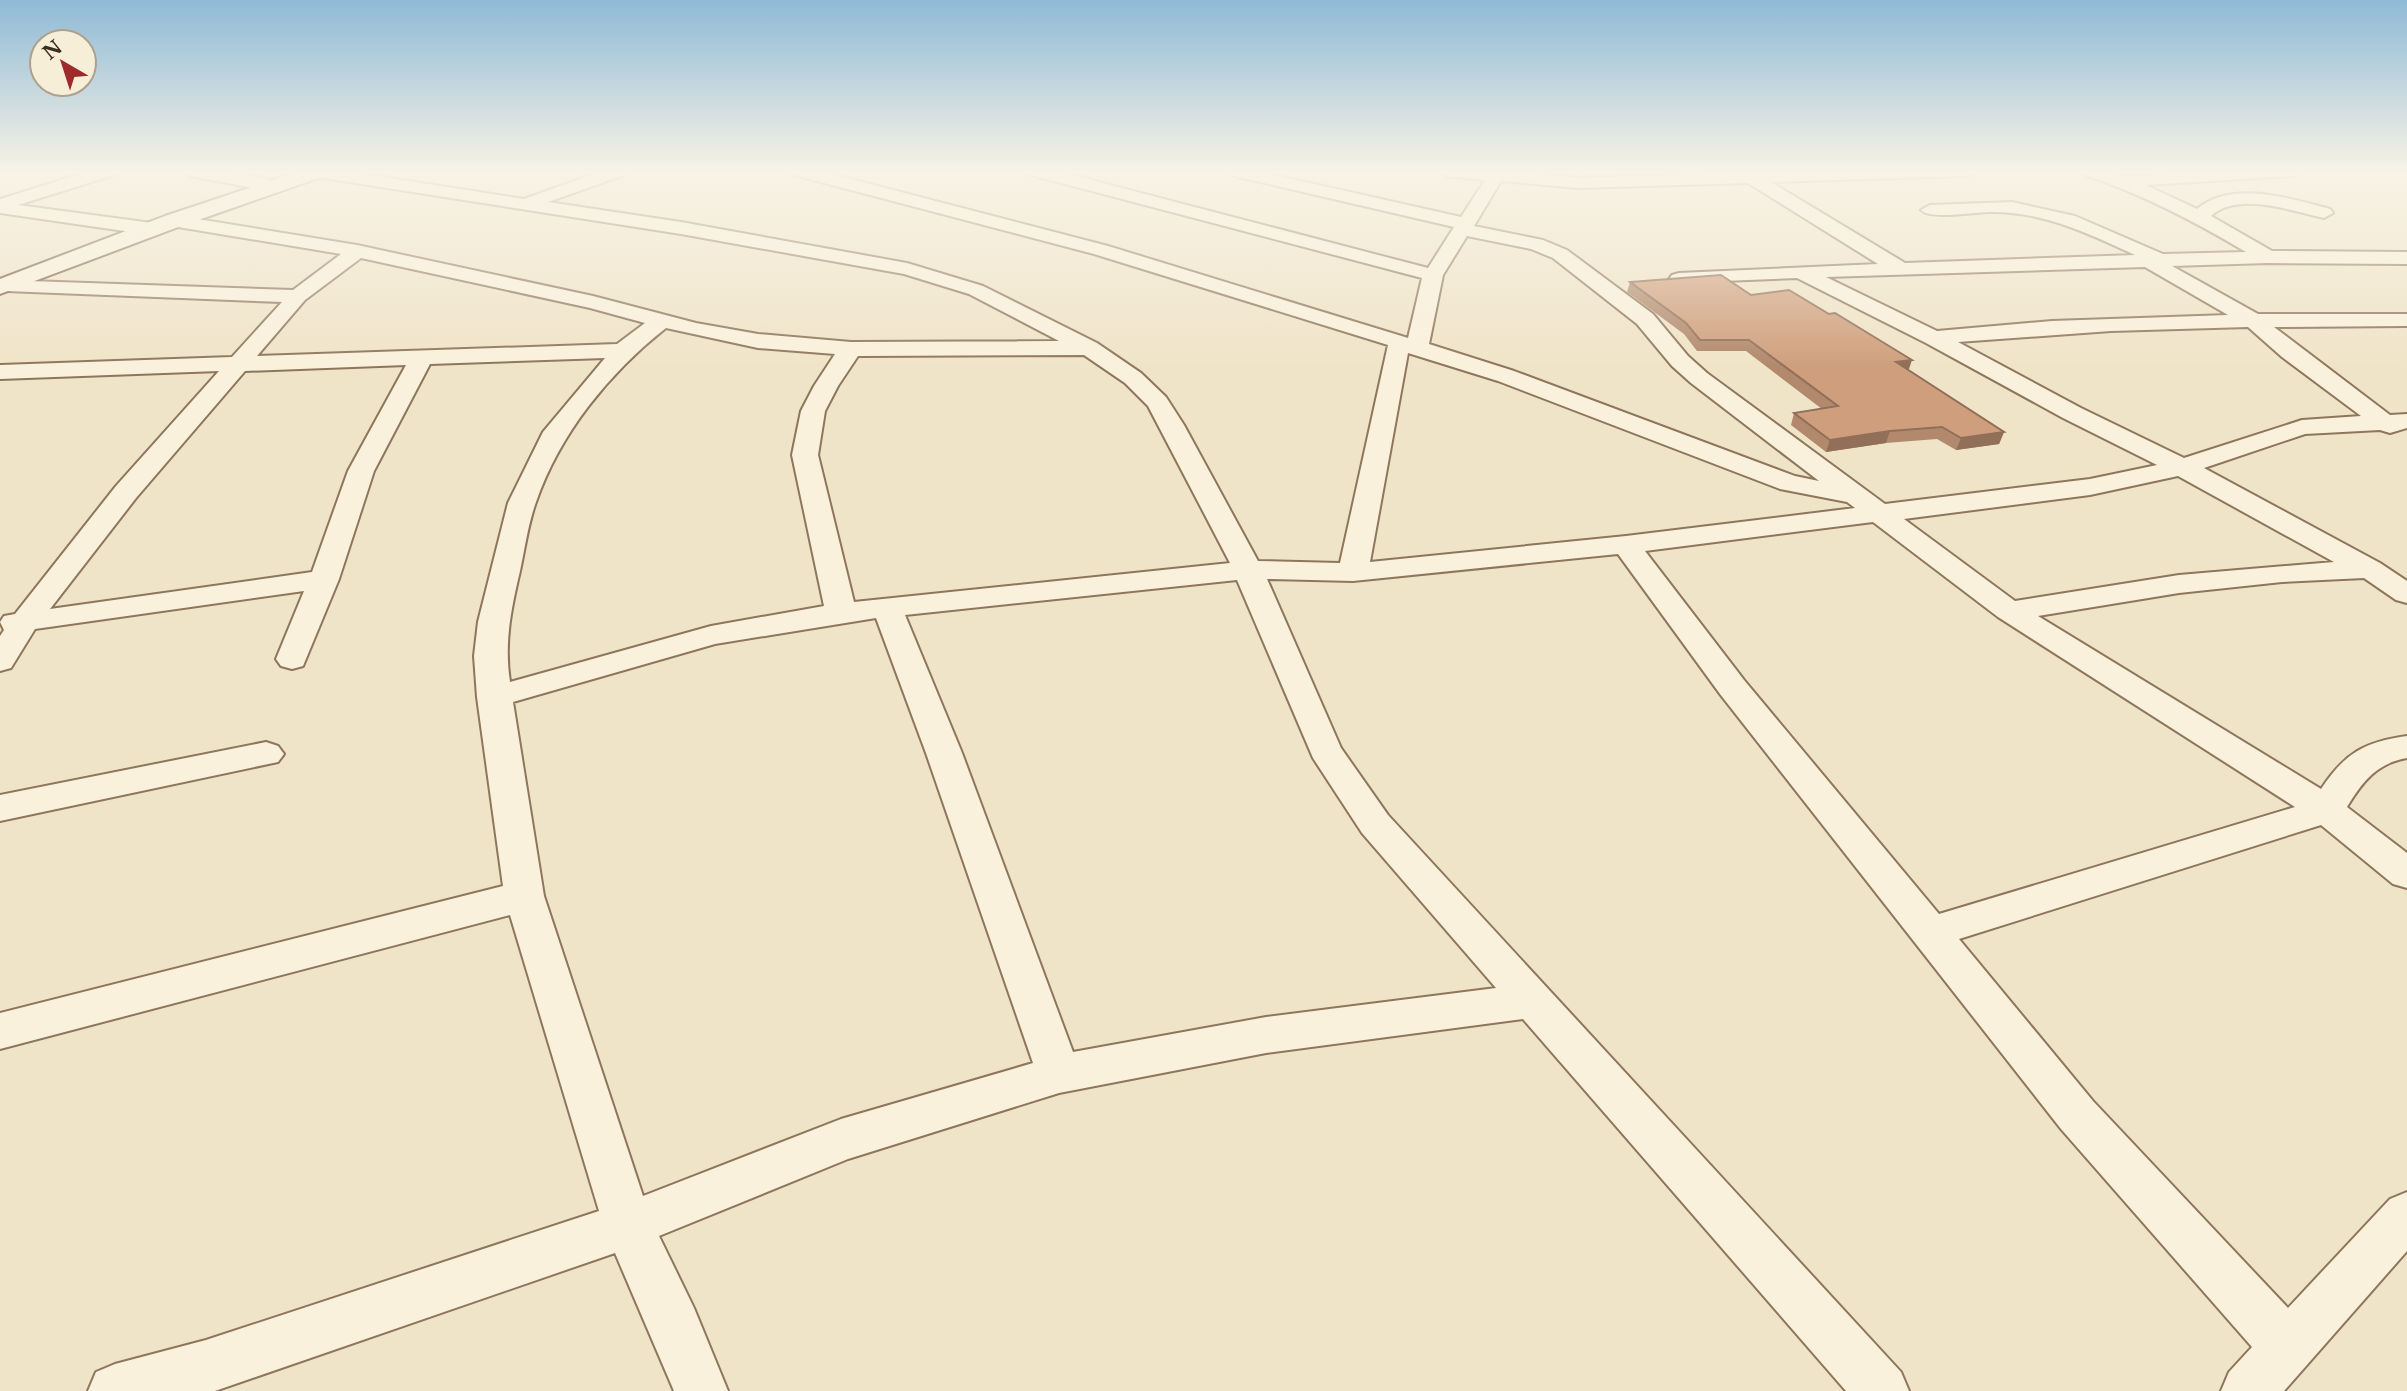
<svg xmlns="http://www.w3.org/2000/svg" width="2407" height="1391" viewBox="0 0 2407 1391" font-family="'Libre Baskerville',serif">
  <style>
    .lines { fill: none; stroke-linecap: round; stroke-linejoin: round }
    .minor-casing { stroke: #8d765c; stroke-width: 4 }
    .secondary-casing { stroke: #6f573f; stroke-width: 4 }
    .minor { fill: #faf1dc; fill-rule: evenodd }
    .secondary { fill: #faf1dc; fill-rule: evenodd }
    .wall { fill: #b2896c }
    .shaded-wall { fill: #916f58 }
    .building { fill: #cf9f7d; stroke: #916f58; stroke-width: 2 }
  </style>
  <rect width="100%" height="100%" fill="#f0e4c8"/>
  <g class="lines">
    <!-- minor casing -->
    <g class="minor-casing">
      <g id="minor">
        <polygon points="90,171 116,171 114,175 18,205 152,223 161,229 159,233 152,235 0,213 0,199"/>
        <path d="M182 171C202 171 270 173 283 187L274 192 190 176Z"/>
        <path d="M344 171 524 199 602 171H626L624 175 548 202 681 222 907 263 983 286 1097 343 1141 373 1166 397 1184 425 1258 561 1340 563 1388 345 1094 254 794 175 792 171H820L1108 246 1408 338 1422 278 1031 175 1029 171H1057L1428 268 1454 227 1234 176 1226 171H1257L1461 217 1485 180 1446 176 1438 171H1507L1578 178 1798 171H1975L1967 176 1771 182 1905 263 2135 255C2089 234 2042 211 1990 212 1975 212 1930 220 1921 210L1930 205 2012 202 2075 216 2163 254 2246 252C2194 221 2142 194 2085 175L2083 171H2108L2125 177 2208 171H2302L2294 176 2146 185 2197 209C2232 179 2292 199 2330 209L2333 213 2324 218C2292 211 2238 191 2211 216L2272 251 2407 252V264L2268 263 2172 266 2258 314H2407V326L2274 327 2390 415 2407 414V428L2390 433 2380 430 2305 434 2204 468 2380 563 2407 581V603L2396 600 2364 578 2282 582 2179 593 2038 616 2321 789C2345 753 2364 742 2407 736V758C2377 763 2362 782 2347 807L2407 853V888L2393 884 2321 825 1959 939 2093 1101 2288 1308 2390 1199 2407 1192V1251L2284 1391H2221L2229 1372 2252 1347 2061 1129 1720 694 1618 554 1353 581 1267 579 1341 748 1388 815 1901 1372 1909 1391H1846L1523 1019 1266 1053 1059 1093 848 1159 659 1236 694 1308 728 1391H674L615 1253 215 1391H88L96 1372 115 1364 206 1340 599 1211 510 915 0 1049V1013L503 886 477 697 474 656 478 622 508 503 543 432 605 358 430 364 374 471 339 579 303 666 292 669 281 666 276 659 304 591 35 629 11 668 0 671V636L4 630 0 622 4 616 15 614 116 486 219 371 0 379V365L232 357 282 302 6 291 0 290V280L293 290 341 254 166 225 164 221 173 215 357 245 593 296 696 323 758 334 851 342 1059 341 969 294 904 274 681 234 317 177 309 172ZM1501 181 1578 188 1748 183 1878 264 1679 273 1672 275 1669 279 1672 283 1797 278 1926 343 2063 418 2157 465 2090 479 1885 504 1707 373 1688 356 1653 314 1567 250 1543 240 1474 226ZM1467 236 1531 249 1553 258 1637 324 1672 366 1691 383 1819 481 1795 476 1514 371 1429 344 1443 275ZM361 258 590 308 645 323 617 344 257 356 305 300ZM2145 267 2228 315 2052 321 1937 331 1826 277ZM2248 327 2282 357 2361 416 2302 420 2184 458 2081 408 1958 342 2111 331ZM666 328 758 348 835 354 814 386 801 411 792 455 824 606 711 626 510 682C504 643 511 609 520 571 525 548 528 524 536 502 560 433 609 373 666 328ZM1408 353 1498 381 1780 489 1847 502 1855 508 1626 536 1370 562ZM1084 355 1125 383 1148 406 1230 563 854 602 818 455 825 411 838 386 858 356ZM406 365 348 471 312 572 50 609 136 498 245 371ZM2178 476 2334 562 2179 575 2015 601 1904 519 2090 495ZM1873 522 1998 617 2295 807 1939 914 1744 680 1645 551ZM1237 580 1313 758 1362 833 1496 988 1266 1017 1073 1052 962 753 905 615ZM876 618 926 753 1033 1063 841 1119 643 1196 544 896 513 702 715 644Z"/>
        <polygon points="266,742 278,746 284,754 278,762 0,821 0,795"/>
      </g>
    </g>
    <!-- secondary casing -->
    <g class="secondary-casing">
      <polygon id="secondary" points="300,171 330,171 327,175 181,226 0,294 0,279 165,216"/>
    </g>
    <!-- minor -->
    <use href="#minor" class="minor"/>
    <!-- secondary -->
    <use href="#secondary" class="secondary"/>
  </g>
  <!-- wall -->
  <polygon class="wall" points="1630,282 1751,295 1908,370 2004,432 1999,444 1956,450 1937,439 1886,443 1826,452 1791,425 1794,413 1822,409 1746,351 1697,351 1684,334 1627,292"/>
  <!-- shaded-wall -->
  <g class="shaded-wall">
    <polygon points="1912,360 1908,372 1896,362"/>
    <polygon points="1890,431 1886,443 1826,452 1830,440"/>
    <polygon points="2004,432 1999,444 1956,450 1961,438"/>
  </g>
  <!-- building -->
  <polygon class="building" points="1721,275 1751,295 1789,290 1829,314 1835,313 1912,360 1896,362 2004,432 1961,438 1942,427 1890,431 1830,440 1794,413 1838,406 1749,340 1700,340 1686,323 1630,282"/>
  <!-- sky -->
  <linearGradient id="sky" x2="0" y2="1"><stop stop-color="#8fbad6"/><stop offset="0.47" stop-color="#f8f3e6"/><stop offset="1" stop-color="#f8f3e6" stop-opacity="0"/></linearGradient>
  <rect width="2407" height="366" fill="url(#sky)"/>
  <!-- north arrow -->
  <g transform="translate(63 63) rotate(321)"><circle r="33" fill="#f7eed8" stroke="#ada18e" stroke-width="2"/>
  <path d="M0-5L12 26L0 18L-12 26Z" fill="#9e2a2b"/>
  <text y="-10" font-size="19" font-weight="bold" text-anchor="middle" fill="#3d2e20">N</text>
  </g>
</svg>
